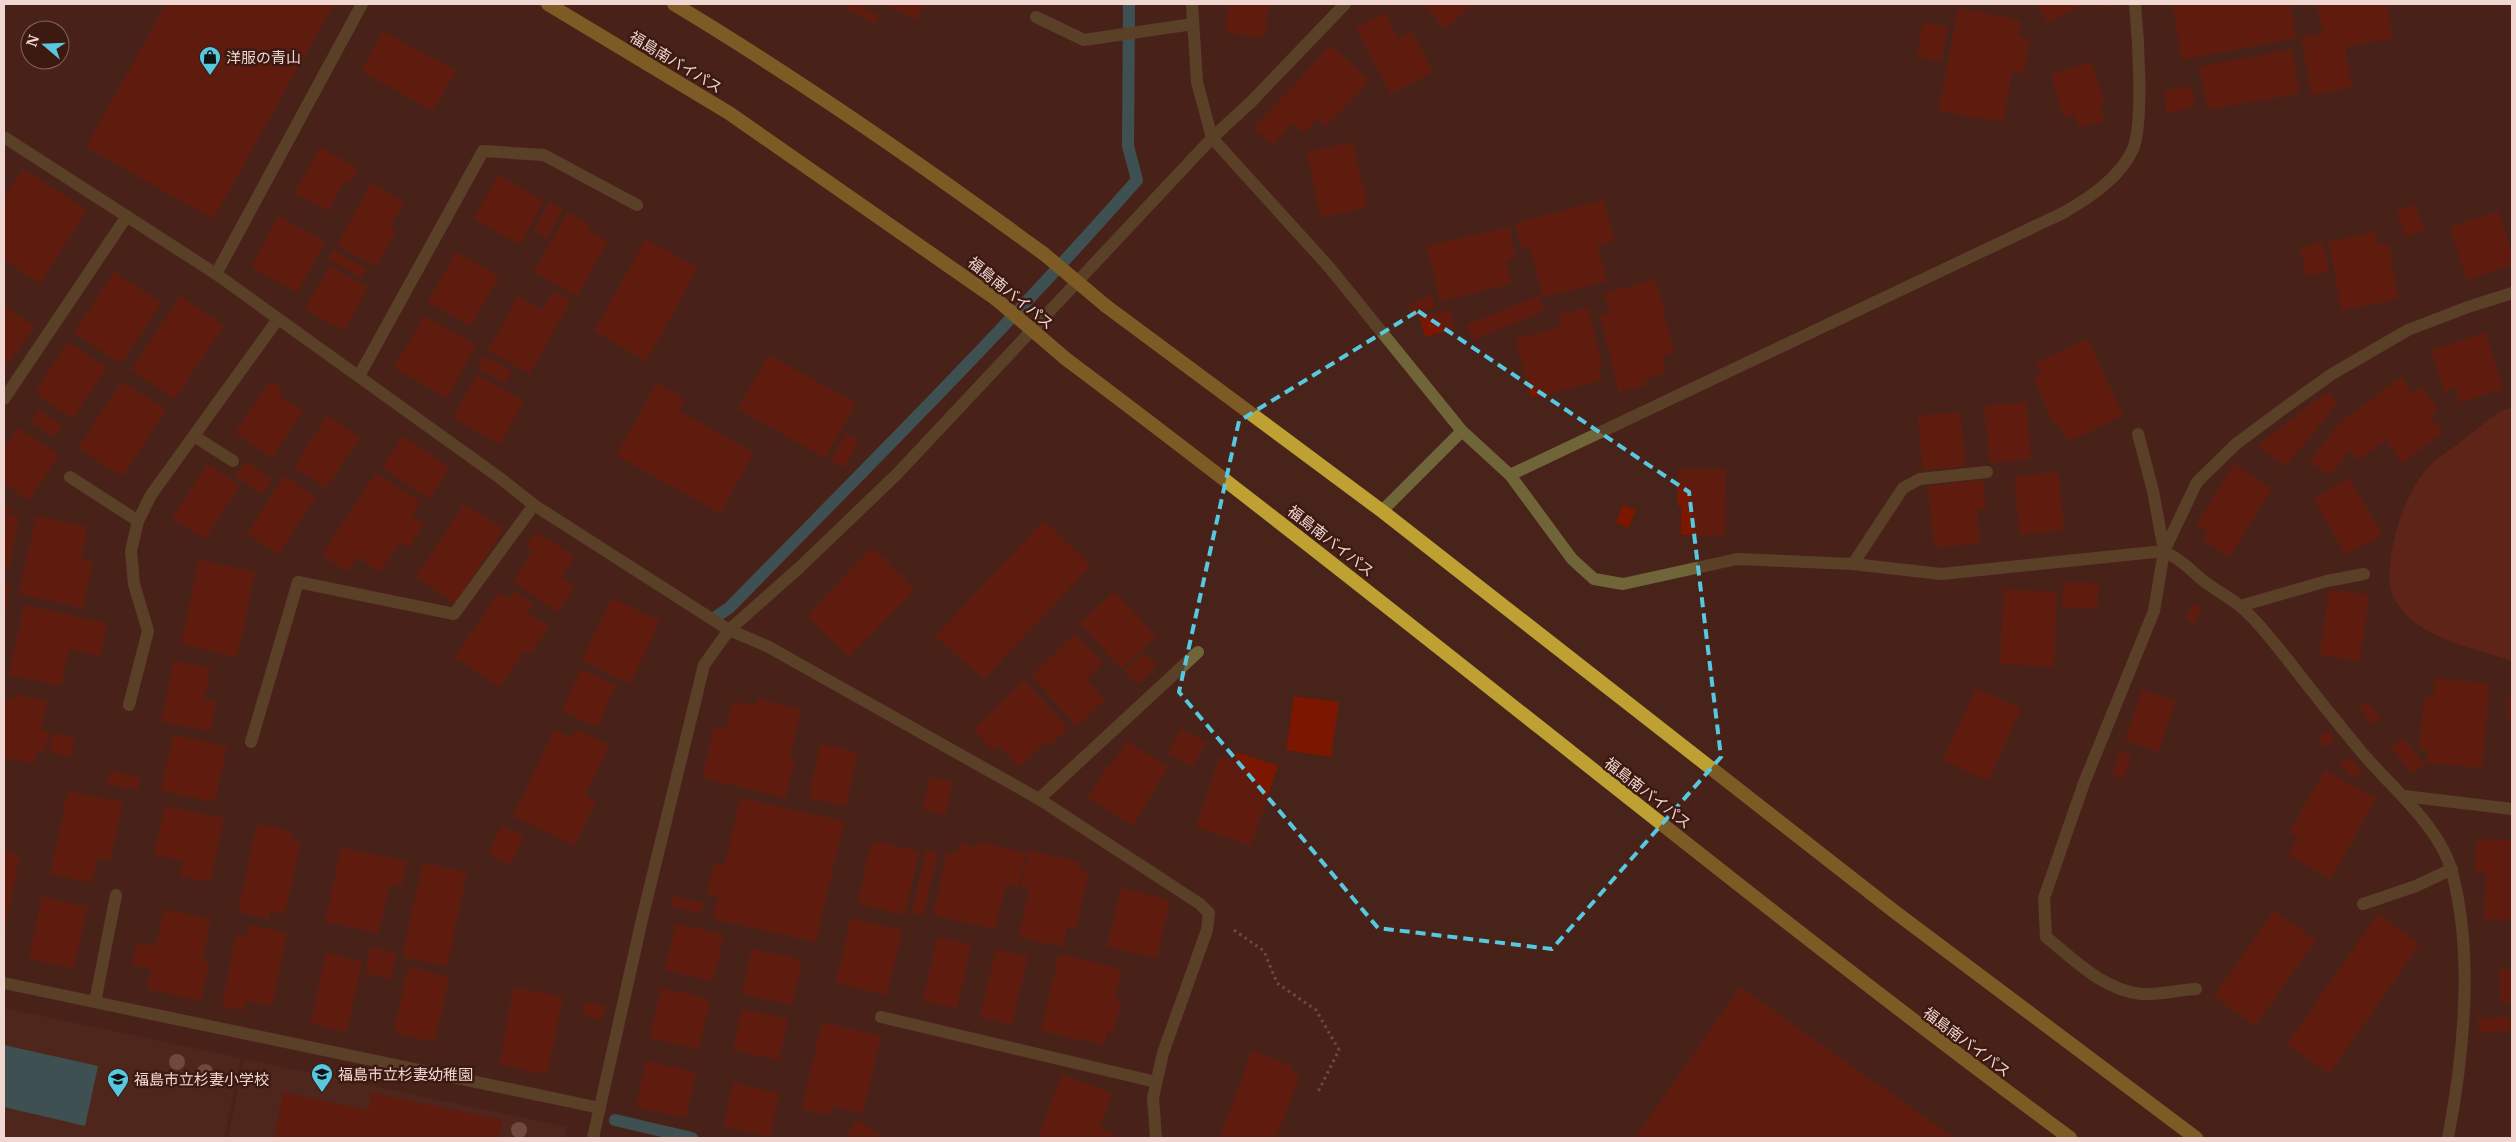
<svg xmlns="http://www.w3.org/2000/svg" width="2516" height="1142" viewBox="0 0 2516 1142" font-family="Merriweather,'Noto Sans JP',serif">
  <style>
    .built { fill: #572a20 }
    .green { fill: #752716 }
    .water { fill: #338798 }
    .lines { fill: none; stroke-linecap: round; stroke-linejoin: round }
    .stream { stroke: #338798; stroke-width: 12 }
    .building { fill: #7b1600 }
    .path { stroke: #9a7a73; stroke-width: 3; stroke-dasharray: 2.5 4; stroke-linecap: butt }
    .minor { stroke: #706439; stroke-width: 12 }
    .trunk { stroke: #bea132; stroke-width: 14 }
    .trunk-bridge { stroke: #bea132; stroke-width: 14 }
    .tree { fill: #a5766a }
    .marked { fill: none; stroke: #56c9e1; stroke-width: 4; stroke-dasharray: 10 6; stroke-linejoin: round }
    .labels { text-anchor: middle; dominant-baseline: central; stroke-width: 5; stroke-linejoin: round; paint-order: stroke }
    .poi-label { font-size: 15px; fill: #f0d7d1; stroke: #3c1911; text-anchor: start }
    .street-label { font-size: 15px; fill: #f0d7d1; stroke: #3c1911 }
  </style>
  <rect width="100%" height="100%" fill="#48231a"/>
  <!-- built -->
  <g class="built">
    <polygon points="4,1008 241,1058 224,1138 4,1138"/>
    <polygon points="244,1059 567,1127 565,1138 228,1138"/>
  </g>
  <!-- green -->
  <path class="green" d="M2512 408V661C2474 648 2419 639 2396 602 2377 572 2404 494 2426 470 2438 456 2457 446 2471 434 2483 425 2497 410 2512 408Z"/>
  <!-- water -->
  <polygon class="water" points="4,1045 98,1066 85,1126 4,1107"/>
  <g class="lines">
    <!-- stream -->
    <g class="stream">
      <path d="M717 616 729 608C867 467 1007 328 1137 180L1128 146 1129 4"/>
      <polyline points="615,1120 692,1138"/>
    </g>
  </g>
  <!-- building -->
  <g class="building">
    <polygon points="166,4 334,4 213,219 86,147"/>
    <polygon points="850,4 857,4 880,16 875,24 847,9"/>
    <polygon points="885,4 925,4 915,20"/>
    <polygon points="1229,4 1269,4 1264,38 1225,33"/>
    <polygon points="1423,4 1473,4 1445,29"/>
    <polygon points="2037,4 2083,4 2048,23"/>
    <polygon points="2100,4 2114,4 2115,6 2100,7"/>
    <polygon points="2172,4 2290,4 2296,38 2182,60"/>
    <polygon points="2317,4 2387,4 2393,38 2345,47 2352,87 2312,95 2301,37 2323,33"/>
    <polygon points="1958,8 2021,20 2019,36 2030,39 2024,74 2012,72 2003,122 1939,111"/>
    <polygon points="1385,12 1398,39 1412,32 1433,72 1391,94 1356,28"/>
    <polygon points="1923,22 1948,27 1941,62 1917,57"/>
    <polygon points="383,31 456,71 433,111 361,71"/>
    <polygon points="1331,45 1369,80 1326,127 1318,118 1303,133 1292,123 1272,145 1254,128"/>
    <polygon points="2292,49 2300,93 2208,110 2199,67"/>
    <polygon points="2092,62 2105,105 2100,107 2104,121 2079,127 2075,114 2063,117 2051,74"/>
    <polygon points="2191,86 2195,107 2167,113 2164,91"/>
    <polygon points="1353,142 1367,207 1320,217 1307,152"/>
    <polygon points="320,147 358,169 351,182 346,179 328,211 295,193"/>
    <polygon points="23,169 87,210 40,284 4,260 4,198"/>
    <polygon points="498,175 544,201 520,245 474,219"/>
    <polygon points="371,183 404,202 390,226 397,230 376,267 337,245"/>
    <polygon points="1604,200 1614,241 1597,245 1607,281 1543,297 1530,247 1522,249 1515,223"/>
    <polygon points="549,202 563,209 547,238 534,231"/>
    <polygon points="2415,205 2424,231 2405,236 2397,211"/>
    <polygon points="2499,211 2512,254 2512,265 2467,280 2450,227"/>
    <polygon points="568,212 590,225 587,229 608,241 577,296 534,272"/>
    <polygon points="279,216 325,242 297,293 251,267"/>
    <polygon points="1509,227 1516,257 1506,260 1511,284 1440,301 1427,246"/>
    <polygon points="2376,232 2379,245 2389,244 2398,299 2341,310 2329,241"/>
    <polygon points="646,239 698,268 646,361 594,331"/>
    <polygon points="2322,242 2329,271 2307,276 2300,248"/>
    <polygon points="333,250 367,269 362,278 328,259"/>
    <polygon points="456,252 499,276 471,326 428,302"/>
    <polygon points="330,266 368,287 344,331 305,309"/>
    <polygon points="114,272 161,303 121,364 74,333"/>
    <polygon points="1656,280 1674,353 1662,356 1666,373 1645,379 1647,385 1619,392 1600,316 1610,313 1604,293"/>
    <polygon points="554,291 571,300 530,374 488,351 518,296 543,310"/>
    <polygon points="1431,295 1436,306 1414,317 1408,306"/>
    <polygon points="180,296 224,325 175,399 131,370"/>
    <polygon points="1538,296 1544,311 1473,340 1467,325"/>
    <polygon points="4,305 35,327 4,369"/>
    <polygon points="1588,307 1602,366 1598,366 1602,380 1531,398 1516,339 1561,327 1558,315"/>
    <polygon points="1450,309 1455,329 1425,337 1420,317"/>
    <polygon points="424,316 476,345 447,398 394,368"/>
    <polygon points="2486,332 2503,389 2460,403 2455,388 2444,392 2431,350"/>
    <polygon points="2087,339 2123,415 2068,442 2060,425 2055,426 2034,379 2042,375 2036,363"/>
    <polygon points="68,342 107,367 73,419 35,393"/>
    <polygon points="769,355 856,403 825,458 738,409"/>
    <polygon points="484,356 512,371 505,383 478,368"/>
    <polygon points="477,375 524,401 500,444 453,418"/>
    <polygon points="2401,377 2414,394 2422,387 2439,410 2431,417 2443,432 2403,463 2386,440 2358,461 2350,450 2330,476 2310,461 2340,423"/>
    <polygon points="122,381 166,410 122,477 78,448"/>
    <polygon points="270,381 283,390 279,396 303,411 272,458 235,433"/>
    <polygon points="657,383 685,399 678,410 754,453 720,513 616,455"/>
    <polygon points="2329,391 2338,403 2285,467 2258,445"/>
    <polygon points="2026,402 2031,459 1990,463 1984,406"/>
    <polygon points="39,410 63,425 54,437 31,422"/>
    <polygon points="1960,412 1966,466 1923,470 1918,416"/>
    <polygon points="327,416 360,437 326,488 294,467"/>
    <polygon points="18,428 59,455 29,500 4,484 4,449"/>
    <polygon points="846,434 859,441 844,468 831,460"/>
    <polygon points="403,436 450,468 429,499 382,467"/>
    <polygon points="245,461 273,480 263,494 235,476"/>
    <polygon points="208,464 240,485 205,539 172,518"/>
    <polygon points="2234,464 2272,489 2229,557 2203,540 2208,532 2196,525"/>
    <polygon points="1678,469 1726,469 1725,536 1681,535 1681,506 1678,506"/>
    <polygon points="2058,472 2064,530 2020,535 2014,477"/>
    <polygon points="376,473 421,502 412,516 424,524 409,548 400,542 380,572 357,557 347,572 322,555"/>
    <polygon points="284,476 316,497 278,554 247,534"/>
    <polygon points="2349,478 2382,535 2346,555 2314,499"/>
    <polygon points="1983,480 1986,509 1977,510 1980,543 1934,548 1928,486"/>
    <polygon points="464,504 504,529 455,604 416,577"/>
    <polygon points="1623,505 1636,510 1629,528 1616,523"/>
    <polygon points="4,507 11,508 9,515 19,517 9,568 4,567"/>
    <polygon points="36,516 87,527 81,559 93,561 83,608 19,594"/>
    <polygon points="1044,521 1091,565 984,679 935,636"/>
    <polygon points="536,532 575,557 561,577 575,586 558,612 513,582 533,550 526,546"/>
    <polygon points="872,547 915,589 849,657 807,616"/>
    <polygon points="199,560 255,572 237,657 181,644"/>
    <polygon points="2063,582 2099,583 2097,609 2062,607"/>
    <polygon points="4,585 10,586 5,612 4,612"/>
    <polygon points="2004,589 2057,592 2054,667 2000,664"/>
    <polygon points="2329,590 2369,595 2360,661 2320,655"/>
    <polygon points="514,591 533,603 527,612 549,626 531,654 525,650 500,687 455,657 498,593 508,599"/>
    <polygon points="1114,592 1156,636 1122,669 1080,623"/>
    <polygon points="612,598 660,621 630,684 582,660"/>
    <polygon points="2192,604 2202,608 2195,623 2186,619"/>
    <polygon points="24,605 107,623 100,656 69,649 61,686 9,675"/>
    <polygon points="1075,634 1103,663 1086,679 1105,700 1077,726 1031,676"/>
    <polygon points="1144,653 1157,666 1138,684 1125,671"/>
    <polygon points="174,660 211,668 204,699 216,701 210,731 161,721"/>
    <polygon points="581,669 616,685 597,727 562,711"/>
    <polygon points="2435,678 2490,684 2482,768 2427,763 2428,750 2419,750 2424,697 2433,698"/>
    <polygon points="1024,680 1069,728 1049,746 1045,742 1019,767 998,745 993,751 973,730"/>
    <polygon points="1976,688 2021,709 1988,781 1943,760"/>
    <polygon points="2142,690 2176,701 2158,752 2125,740"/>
    <polygon points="2510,693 2512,693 2512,720 2506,719"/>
    <polygon points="14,694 47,701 41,730 49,731 45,752 37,750 34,764 4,758 4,698 12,700"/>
    <polygon points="1294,696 1339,702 1331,757 1286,750"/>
    <polygon points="757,699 801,709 790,757 795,758 786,798 702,778 714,727 726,729 733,701 756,706"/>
    <polygon points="2366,702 2381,718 2373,725 2359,708"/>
    <polygon points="555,729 572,738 576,729 609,745 585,796 596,801 574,846 513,816"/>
    <polygon points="1181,729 1206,742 1193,767 1168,753"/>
    <polygon points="2328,731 2335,739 2325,748 2318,739"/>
    <polygon points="52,733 75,737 71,757 49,752"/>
    <polygon points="173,735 227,746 215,802 161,791"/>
    <polygon points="2402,738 2425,764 2413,774 2391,748"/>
    <polygon points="1127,741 1168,767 1133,826 1088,798 1109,764 1112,765"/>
    <polygon points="820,744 857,752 846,806 809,798"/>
    <polygon points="2120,751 2131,755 2123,779 2112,775"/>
    <polygon points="1236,752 1278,766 1251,846 1196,827 1220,756 1234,761"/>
    <polygon points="2349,757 2362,771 2353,779 2340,765"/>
    <polygon points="2325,770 2376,798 2331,879 2288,855 2298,838 2289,833"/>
    <polygon points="111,771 141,777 138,790 108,784"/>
    <polygon points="930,777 952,782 945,815 923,810"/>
    <polygon points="68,791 123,802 110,861 98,858 92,883 50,874"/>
    <polygon points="740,798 844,821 816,942 713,919 718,896 707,894 714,862 725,865"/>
    <polygon points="165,806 224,818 210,882 180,876 183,861 154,855"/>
    <polygon points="257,824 292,831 290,840 301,842 285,914 270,911 269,919 238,912"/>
    <polygon points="502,826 524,836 510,865 488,854"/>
    <polygon points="2477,839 2512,840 2512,920 2484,919 2486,873 2475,872"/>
    <polygon points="872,841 919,851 905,915 857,904"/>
    <polygon points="979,842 1026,853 1019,887 1006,884 995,929 933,915 947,852 957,853 959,843 978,847"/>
    <polygon points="341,848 407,861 401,887 389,885 379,933 325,922"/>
    <polygon points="926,850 938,853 923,916 912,913"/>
    <polygon points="1029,850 1079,862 1077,869 1089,872 1076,928 1067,926 1063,947 1019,937 1029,889 1021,887"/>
    <polygon points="4,851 20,855 5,930 4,930"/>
    <polygon points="423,863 467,872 447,966 402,957"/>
    <polygon points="1121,888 1170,900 1157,958 1107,947"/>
    <polygon points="673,896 704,903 701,914 671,906"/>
    <polygon points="42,897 87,907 74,968 29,959"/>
    <polygon points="164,909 211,919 202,961 209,963 201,1001 147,989 151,969 132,965 137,942 156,946"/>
    <polygon points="2274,911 2316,940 2255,1026 2214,996"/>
    <polygon points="2378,914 2420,944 2329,1074 2287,1044"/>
    <polygon points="851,918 902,930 887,995 836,983"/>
    <polygon points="676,924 724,934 713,981 665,970"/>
    <polygon points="250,925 287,933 272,1006 246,1001 244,1011 222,1006 236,933 248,936"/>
    <polygon points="937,937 971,944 957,1008 923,1001"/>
    <polygon points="371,947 397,953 391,979 365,973"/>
    <polygon points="752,949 802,960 792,1005 742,994"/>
    <polygon points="996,949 1028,956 1012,1025 980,1017"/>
    <polygon points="326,953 362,961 347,1032 311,1024"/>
    <polygon points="1059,954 1122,969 1115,998 1122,999 1113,1034 1107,1032 1104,1045 1041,1031"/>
    <polygon points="408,967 449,976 435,1042 394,1033"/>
    <polygon points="2512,969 2512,1003 2501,1003 2499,970"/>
    <polygon points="514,987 563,997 547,1075 499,1064"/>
    <polygon points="1740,987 1917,1112 1955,1138 1635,1138"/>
    <polygon points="661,988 710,999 699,1049 650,1038"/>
    <polygon points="586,1002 606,1006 602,1020 583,1016"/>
    <polygon points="742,1009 788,1019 779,1060 733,1050"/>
    <polygon points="2510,1017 2511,1031 2479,1033 2478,1018"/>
    <polygon points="822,1022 881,1036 863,1113 832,1106 830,1116 802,1109"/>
    <polygon points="1252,1051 1293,1066 1291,1072 1300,1075 1276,1138 1220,1138"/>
    <polygon points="646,1061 696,1072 686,1118 636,1107"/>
    <polygon points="1062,1075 1112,1093 1100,1128 1113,1133 1111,1138 1038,1138"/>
    <polygon points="733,1083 779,1093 770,1137 723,1126"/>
    <polygon points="283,1092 368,1110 372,1093 503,1120 499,1138 274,1138"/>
    <polygon points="857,1120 885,1138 845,1138"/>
    <polygon points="4,1126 7,1127 5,1138 4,1138"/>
  </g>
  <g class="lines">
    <!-- path -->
    <polyline class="path" points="1234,930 1264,951 1277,983 1316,1010 1339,1050 1317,1094"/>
    <!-- minor -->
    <g class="minor">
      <path d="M1192 4 1197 82 1212 138 1329 267 1462 431 1510 475 1572 559 1594 579 1623 584 1737 559 1853 564 1941 574 2164 551C2179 559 2188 567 2200 578 2213 589 2228 596 2240 606 2259 622 2273 642 2288 660 2311 690 2335 720 2359 749 2388 785 2440 825 2452 872 2474 955 2464 1054 2448 1138"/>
      <polyline points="1036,17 1084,40 1193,24"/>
      <polyline points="4,137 216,274 500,478 534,505 729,630 767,646 1039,799 1200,904 1209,913 1207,930 1163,1053 1153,1098 1156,1138"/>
      <polyline points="216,274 362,4"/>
      <polyline points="359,376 483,151 544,155 637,205"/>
      <polyline points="4,399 127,216"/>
      <path d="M2138 434 2153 491 2164 551 2154 611 2084 783 2044 898 2046 937C2075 960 2103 990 2141 994 2159 995 2178 990 2196 989"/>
      <polyline points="194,436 233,461"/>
      <path d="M1510 475 2063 213C2089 198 2120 178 2133 149 2144 122 2138 35 2135 4"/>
      <polyline points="70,477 138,521"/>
      <polyline points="1382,511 1462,431"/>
      <polyline points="2164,551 2197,482 2236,444 2283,409 2332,374 2408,330 2468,307 2512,293"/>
      <polyline points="1853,564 1903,488 1920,479 1987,472"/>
      <polyline points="2240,606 2327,581 2364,574"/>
      <polyline points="129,705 148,631 134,584 131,551 138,521 151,495 278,319"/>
      <polyline points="251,742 298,582 454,614 534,505"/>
      <polyline points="2404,796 2512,809"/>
      <polyline points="1039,799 1198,652"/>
      <polyline points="2363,904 2416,886 2452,869"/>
      <polyline points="4,983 600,1108"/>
      <polyline points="95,1002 116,895"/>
      <polyline points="881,1017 1156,1082"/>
      <polyline points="593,1138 643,915 704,665 729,630 799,568 897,474 1212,138 1251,102 1345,4"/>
    </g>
    <!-- trunk -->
    <g class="trunk">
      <polyline points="548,4 729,113 996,299"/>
      <path d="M674 4C802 81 924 166 1044 254"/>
      <polyline points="1106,306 1382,511 1895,912 2196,1138"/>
      <path d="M1066 359C1405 613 1729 886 2070 1138"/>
    </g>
    <!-- trunk-bridge -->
    <g class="trunk-bridge">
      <polyline points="1044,254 1106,306"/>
      <polyline points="996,299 1066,359"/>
    </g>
  </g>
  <!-- trees -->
  <g class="tree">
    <circle cx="177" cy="1062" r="8"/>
    <circle cx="205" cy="1072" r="8"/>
    <circle cx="519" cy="1130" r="8"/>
  </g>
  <!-- marked area -->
  <path d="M0 0H2516V1142H0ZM1418 311 1689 492 1721 757 1552 949 1378 928 1179 692 1239 421Z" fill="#48231a" fill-opacity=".55" fill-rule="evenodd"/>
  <path class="marked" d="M1418 311 1689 492 1721 757 1552 949 1378 928 1179 692 1239 421Z"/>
  <!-- icons -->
  <defs>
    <g id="shop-pin" transform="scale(1.125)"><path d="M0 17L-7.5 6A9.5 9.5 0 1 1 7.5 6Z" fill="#56c9e1" stroke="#3c1911"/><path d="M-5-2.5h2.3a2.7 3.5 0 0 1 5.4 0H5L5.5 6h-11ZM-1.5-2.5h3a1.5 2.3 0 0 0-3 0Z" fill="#111"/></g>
    <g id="school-pin" transform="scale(1.125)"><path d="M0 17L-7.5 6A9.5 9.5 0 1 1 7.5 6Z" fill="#56c9e1" stroke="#3c1911"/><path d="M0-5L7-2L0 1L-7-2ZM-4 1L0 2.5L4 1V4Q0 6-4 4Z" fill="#111"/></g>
  </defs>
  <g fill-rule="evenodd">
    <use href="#shop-pin" x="210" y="57"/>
    <use href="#school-pin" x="322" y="1074"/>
    <use href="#school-pin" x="118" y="1079"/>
  </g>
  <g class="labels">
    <!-- poi labels -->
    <g class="poi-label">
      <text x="226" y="57">洋服の青山</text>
      <text x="338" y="1074">福島市立杉妻幼稚園</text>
      <text x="134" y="1079">福島市立杉妻小学校</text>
    </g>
    <!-- street labels -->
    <g class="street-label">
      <text transform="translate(676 62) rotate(31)">福島南バイパス</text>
      <text transform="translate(1011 293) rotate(39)">福島南バイパス</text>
      <text transform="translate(1331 541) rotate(38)">福島南バイパス</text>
      <text transform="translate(1648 793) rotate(38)">福島南バイパス</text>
      <text transform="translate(1967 1042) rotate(37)">福島南バイパス</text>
    </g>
  </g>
  <!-- border -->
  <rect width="2516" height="1142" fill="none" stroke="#f0d7d1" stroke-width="10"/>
  <!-- north arrow -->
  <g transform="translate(45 45) rotate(289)"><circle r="24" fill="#3c1911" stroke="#84655e"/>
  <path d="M0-4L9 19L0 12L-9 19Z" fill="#56c9e1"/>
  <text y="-8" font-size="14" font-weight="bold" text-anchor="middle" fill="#f0d7d1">N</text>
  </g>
</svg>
